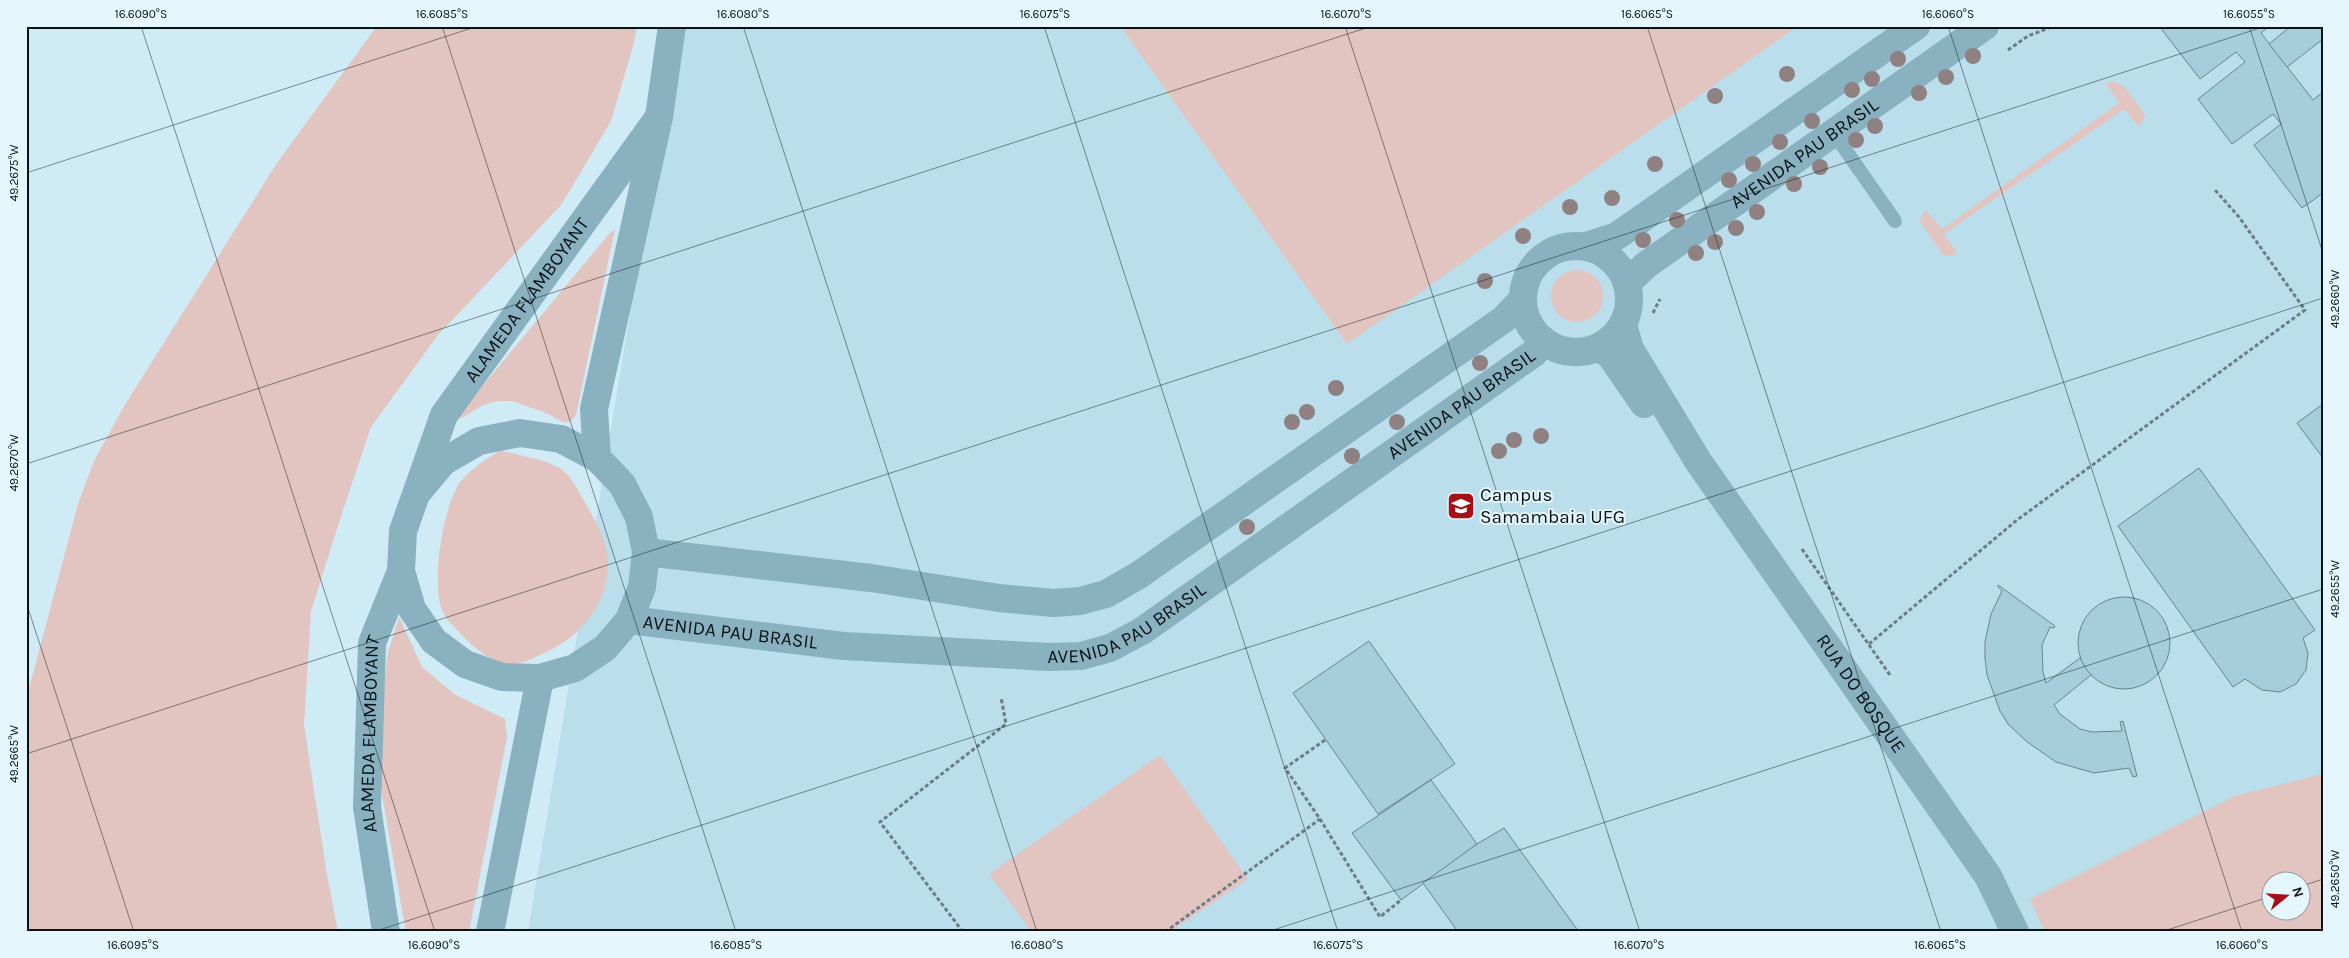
<svg xmlns="http://www.w3.org/2000/svg" width="2349" height="958" viewBox="0 0 2349 958" font-family="Karla,sans-serif">
  <style>
    .built { fill: #badeeb; fill-rule: evenodd }
    .green { fill: #e2c4c0; fill-rule: evenodd }
    .building { fill: #a6cddc; stroke: #6a848d }
    .lines { fill: none; stroke-linecap: round; stroke-linejoin: round }
    .path { stroke: #6b7e85; stroke-width: 3; stroke-dasharray: 4 2.5; stroke-linecap: butt }
    .service { stroke: #89b1c0; stroke-width: 14 }
    .tertiary { stroke: #89b1c0; stroke-width: 28 }
    .tree { fill: #8f8082 }
    .ticks { fill: none; stroke: #091316; stroke-width: 1; stroke-opacity: 0.45 }
    .labels { text-anchor: middle; dominant-baseline: central; stroke-width: 4; stroke-linejoin: round; paint-order: stroke }
    .street-label { font-size: 19px; fill: #091316; stroke: #e5f6fc }
    .poi-label { font-size: 19px; fill: #091316; stroke: #e5f6fc; text-anchor: start }
    .neatline { fill: none; stroke: #091316; stroke-width: 2 }
    .ticks-label { font-size: 12px; text-anchor: middle; fill: #091316 }
  </style>
  <rect width="100%" height="100%" fill="#cfebf6"/>
  <!-- built -->
  <path class="built" d="M680 26H2323V932H528L660 132ZM2272 880H2302V910H2272Z"/>
  <!-- green -->
  <g class="green">
    <polygon points="377,26 637,26 634,43 611,121 585,165 561,205 438,335 371,427 343,510 311,611 304,725 327,875 338,932 26,932 26,700 78,504 94,461 123,408 277,163"/>
    <polygon points="1120,26 1798,26 1347,344"/>
    <polygon points="2112,81 2124,86 2144,113 2145,117 2139,127 2124,109 1944,234 1957,253 1951,256 1943,255 1919,220 1926,210 1942,229 2119,103 2106,84"/>
    <polygon points="615,229 576,415 571,421 565,423 546,413 512,401 498,401 483,405 462,418 455,419 609,234"/>
    <circle cx="1577" cy="296" r="26"/>
    <path d="M500 451C516 454 553 461 565 472 573 480 580 494 586 504 595 520 607 541 608 560 610 600 583 634 550 650 536 657 523 665 507 664 486 662 460 634 447 619 427 596 443 503 461 481 472 468 486 459 500 451Z"/>
    <polygon points="399,617 422,667 454,694 505,719 507,738 469,932 406,932 379,778 382,699 388,652"/>
    <polygon points="1160,755 1248,879 1170,932 1032,932 989,874"/>
    <path d="M2323 774V932H2045L2030 899 2235 796ZM2272 880H2302V910H2272Z"/>
  </g>
  <!-- building -->
  <g class="building">
    <polygon points="2159,26 2269,26 2261,33 2313,100 2323,92 2323,193 2302,208 2254,145 2281,124 2273,114 2232,144 2198,99 2245,62 2236,52 2200,79"/>
    <polygon points="2291,26 2323,26 2323,39 2287,67 2269,44"/>
    <polygon points="2323,404 2323,458 2297,423"/>
    <polygon points="2199,468 2315,630 2303,638 2308,653 2306,670 2296,684 2280,692 2262,690 2245,679 2233,687 2118,526"/>
    <polygon points="1998,585 2055,626 2054,628 2050,627 2042,645 2043,672 2046,683 2080,658 2091,675 2054,705 2060,714 2080,729 2092,732 2122,731 2120,722 2123,721 2137,776 2133,777 2129,768 2094,773 2056,762 2026,741 2008,724 2000,711 1987,675 1985,658 1985,642 1991,614 2002,591 1998,587"/>
    <circle cx="2124" cy="643" r="46"/>
    <polygon points="1369,641 1455,764 1378,814 1293,693"/>
    <polygon points="1431,780 1477,844 1401,900 1352,833"/>
    <polygon points="1504,828 1579,932 1458,932 1423,883 1477,844"/>
  </g>
  <g class="lines">
    <!-- path -->
    <g class="path">
      <polyline points="2008,50 2028,36 2054,26"/>
      <polyline points="1653,313 1660,299"/>
      <polyline points="1802,549 1890,675"/>
      <polyline points="1869,644 2017,520 2305,310 2239,217 2215,190"/>
      <polyline points="1325,740 1285,768 1320,819 1380,917 1401,900"/>
      <polyline points="963,932 880,822 1006,724 1001,697"/>
      <polyline points="1165,932 1320,819"/>
    </g>
    <!-- service -->
    <polyline class="service" points="1833,132 1895,221"/>
    <!-- tertiary -->
    <g class="tertiary">
      <circle cx="1576" cy="299" r="53"/>
      <polyline points="1586,246 1617,236 1916,26"/>
      <path id="s1" d="M1627 283 1646 265 1985 26"/>
      <path id="s2" d="M1623 325 1630 349 1698 461 1988 876 2015 932"/>
      <polyline points="1599,348 1610,355 1644,404"/>
      <polyline points="597,458 594,409 659,117 672,26"/>
      <path id="s3" d="M417 493 443 462 479 441 520 433 561 439 597 458 622 484 639 517 646 552 642 587 629 620 605 648 575 668 540 678 502 677 465 664 434 641 412 609 401 571 403 531 444 415 659 117"/>
      <polyline points="646,552 871,578 999,598 1053,603 1080,601 1106,594 1139,575 1504,319 1523,299"/>
      <path id="s4" d="M629 620 844 646 1049 657 1081 656 1110 648 1142 631 1534 353 1544 341"/>
      <path id="s5" d="M386 932 367 807 372 643 401 571"/>
      <polyline points="490,932 540,678"/>
    </g>
  </g>
  <!-- trees -->
  <g class="tree">
    <circle cx="1973" cy="56" r="8"/>
    <circle cx="1898" cy="59" r="8"/>
    <circle cx="1787" cy="74" r="8"/>
    <circle cx="1946" cy="77" r="8"/>
    <circle cx="1872" cy="79" r="8"/>
    <circle cx="1852" cy="90" r="8"/>
    <circle cx="1919" cy="93" r="8"/>
    <circle cx="1715" cy="96" r="8"/>
    <circle cx="1812" cy="121" r="8"/>
    <circle cx="1875" cy="126" r="8"/>
    <circle cx="1856" cy="140" r="8"/>
    <circle cx="1780" cy="142" r="8"/>
    <circle cx="1655" cy="164" r="8"/>
    <circle cx="1753" cy="164" r="8"/>
    <circle cx="1820" cy="167" r="8"/>
    <circle cx="1729" cy="180" r="8"/>
    <circle cx="1794" cy="184" r="8"/>
    <circle cx="1612" cy="198" r="8"/>
    <circle cx="1570" cy="207" r="8"/>
    <circle cx="1757" cy="212" r="8"/>
    <circle cx="1677" cy="220" r="8"/>
    <circle cx="1736" cy="228" r="8"/>
    <circle cx="1523" cy="236" r="8"/>
    <circle cx="1643" cy="240" r="8"/>
    <circle cx="1715" cy="242" r="8"/>
    <circle cx="1696" cy="253" r="8"/>
    <circle cx="1485" cy="281" r="8"/>
    <circle cx="1480" cy="363" r="8"/>
    <circle cx="1336" cy="388" r="8"/>
    <circle cx="1307" cy="412" r="8"/>
    <circle cx="1292" cy="422" r="8"/>
    <circle cx="1397" cy="422" r="8"/>
    <circle cx="1541" cy="436" r="8"/>
    <circle cx="1514" cy="440" r="8"/>
    <circle cx="1499" cy="451" r="8"/>
    <circle cx="1352" cy="456" r="8"/>
    <circle cx="1247" cy="527" r="8"/>
  </g>
  <!-- ticks -->
  <path class="ticks" d="M141 26 435 932M442 26 736 932M743 26 1037 932M1044 26 1338 932M1345 26 1640 932M1647 26 1941 932M1948 26 2242 932M2249 26 2323 253M26 173 478 26M26 464 1372 26M26 602 134 932M26 754 2266 26M2302 886 2323 879M373 932 2323 298M1267 932 2323 589M2161 932 2272 896"/>
  <!-- icons -->
  <defs>
    <g id="university-square" transform="scale(1.4375)"><rect x="-9" y="-9" width="18" height="18" rx="4" fill="#a61016" stroke="#e5f6fc"/><path d="M0-5L7-2L0 1L-7-2ZM-4 1L0 2.5L4 1V4Q0 6-4 4Z" fill="#fff"/></g>
  </defs>
  <g fill-rule="evenodd">
    <use href="#university-square" x="1461" y="506"/>
  </g>
  <g class="labels">
    <!-- street labels -->
    <g class="street-label">
      <text stroke="none"><textPath href="#s1" startOffset="220">AVENIDA PAU BRASIL</textPath></text>
      <text stroke="none"><textPath href="#s3" startOffset="994">ALAMEDA FLAMBOYANT</textPath></text>
      <text stroke="none"><textPath href="#s4" startOffset="912">AVENIDA PAU BRASIL</textPath></text>
      <text stroke="none"><textPath href="#s4" startOffset="508">AVENIDA PAU BRASIL</textPath></text>
      <text stroke="none"><textPath href="#s4" startOffset="102">AVENIDA PAU BRASIL</textPath></text>
      <text stroke="none"><textPath href="#s2" startOffset="440">RUA DO BOSQUE</textPath></text>
      <text stroke="none"><textPath href="#s5" startOffset="199">ALAMEDA FLAMBOYANT</textPath></text>
    </g>
    <!-- poi labels -->
    <g class="poi-label">
      <text x="1480" y="495">Campus<tspan x="1480" dy="22">Samambaia UFG</tspan></text>
    </g>
  </g>
  <!-- border -->
  <rect width="2349" height="958" fill="none" stroke="#e5f6fc" stroke-width="55"/>
  <!-- north arrow -->
  <g transform="translate(2286 896) rotate(72)"><circle r="24" fill="#e5f6fc" stroke="#8d9ba0"/>
  <path d="M0-4L9 19L0 12L-9 19Z" fill="#a61016"/>
  <text y="-8" font-size="14" font-weight="bold" text-anchor="middle" fill="#091316">N</text>
  </g>
  <rect x="28" y="28" width="2294" height="902" class="neatline"/>
  <g class="ticks-label">
    <text x="141" y="18">16.6090°S</text>
    <text x="442" y="18">16.6085°S</text>
    <text x="743" y="18">16.6080°S</text>
    <text x="1045" y="18">16.6075°S</text>
    <text x="1346" y="18">16.6070°S</text>
    <text x="1647" y="18">16.6065°S</text>
    <text x="1948" y="18">16.6060°S</text>
    <text x="2249" y="18">16.6055°S</text>
    <text transform="translate(14 173) rotate(-90)" y="4">49.2675°W</text>
    <text transform="translate(2335 299) rotate(-90)" y="4">49.2660°W</text>
    <text transform="translate(14 463) rotate(-90)" y="4">49.2670°W</text>
    <text transform="translate(2335 589) rotate(-90)" y="4">49.2655°W</text>
    <text transform="translate(14 754) rotate(-90)" y="4">49.2665°W</text>
    <text transform="translate(2335 879) rotate(-90)" y="4">49.2650°W</text>
    <text x="133" y="949">16.6095°S</text>
    <text x="434" y="949">16.6090°S</text>
    <text x="736" y="949">16.6085°S</text>
    <text x="1037" y="949">16.6080°S</text>
    <text x="1338" y="949">16.6075°S</text>
    <text x="1639" y="949">16.6070°S</text>
    <text x="1940" y="949">16.6065°S</text>
    <text x="2242" y="949">16.6060°S</text>
  </g>
</svg>
